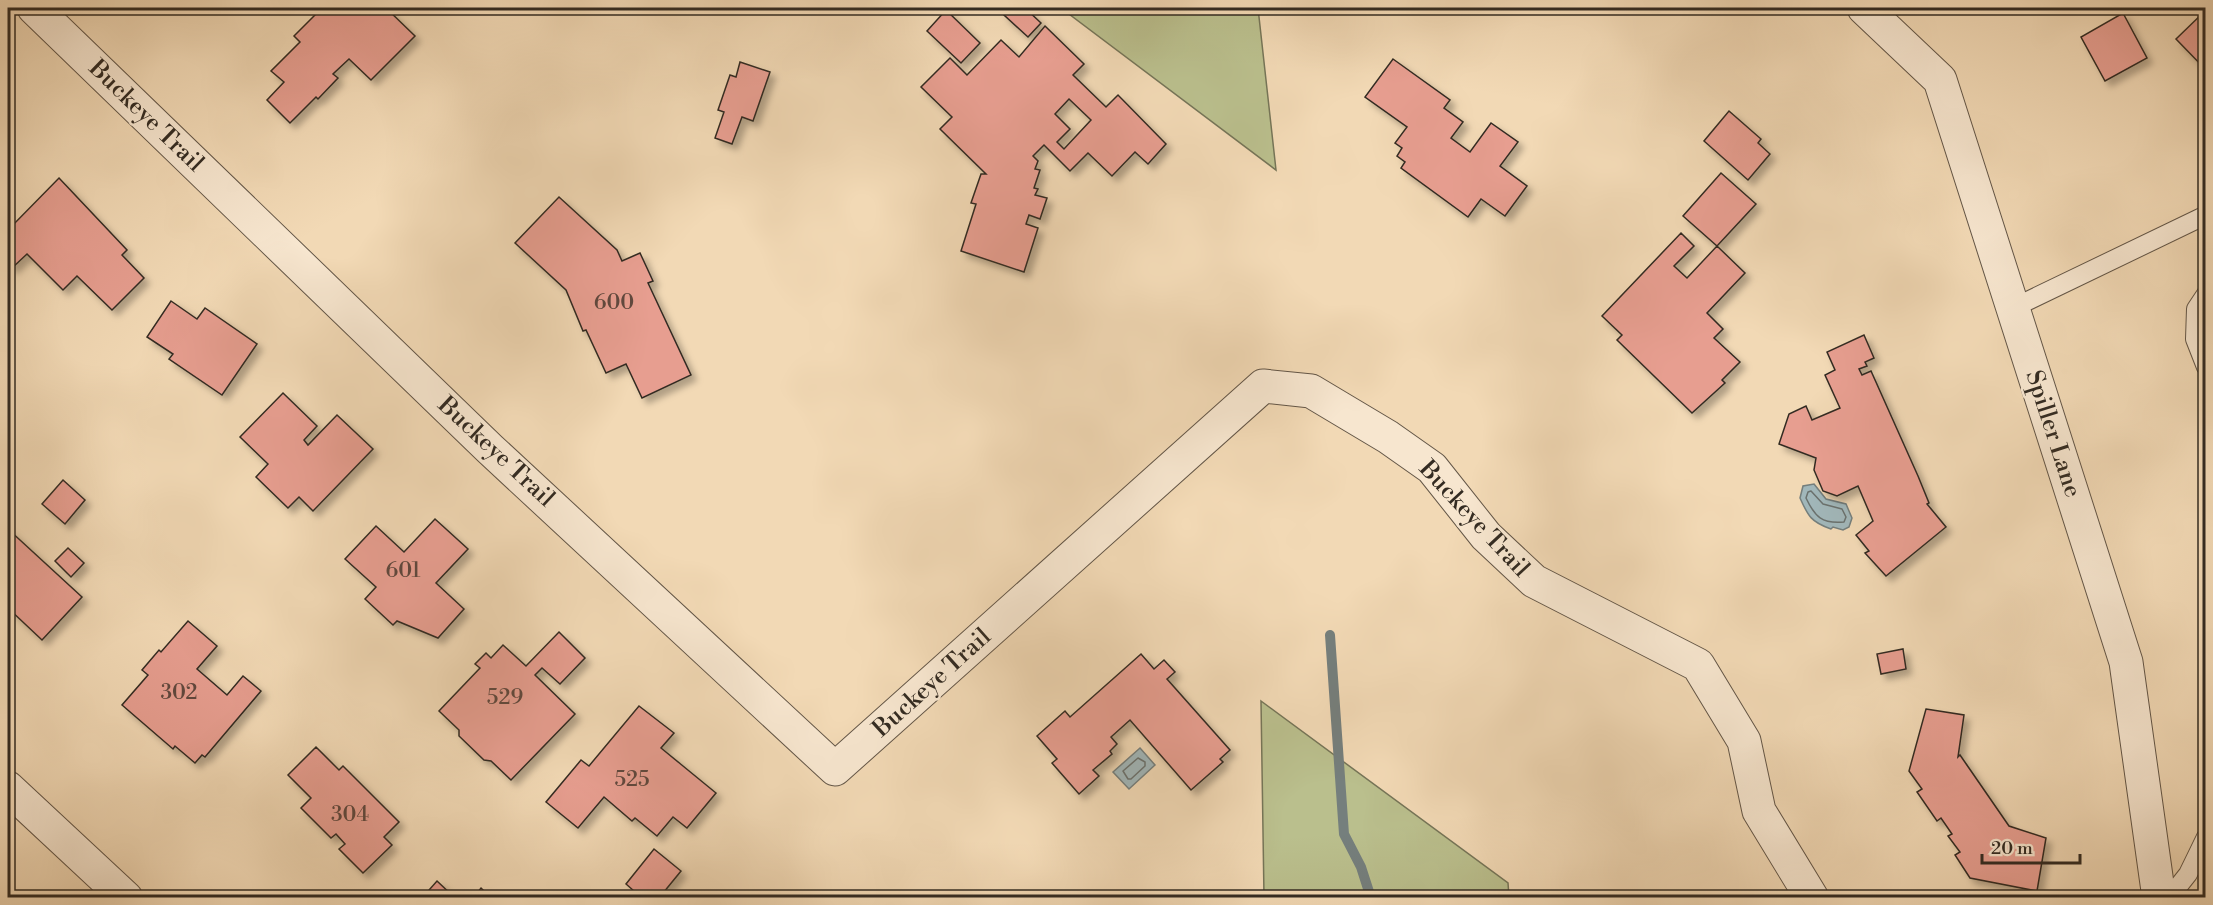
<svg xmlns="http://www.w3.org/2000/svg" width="2213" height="905" viewBox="0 0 2213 905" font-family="'Libre Bodoni',serif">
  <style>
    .green { fill: #babf8d; stroke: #767558; stroke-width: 1.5 }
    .water { fill: #a1b7ba; stroke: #757f7d; stroke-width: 1.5 }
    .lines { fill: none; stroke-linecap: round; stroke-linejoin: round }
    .shore { stroke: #6a716e; stroke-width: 1.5 }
    .stream { stroke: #757f7d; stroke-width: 10 }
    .building { fill: #e79e90; stroke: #332b22; stroke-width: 1.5; fill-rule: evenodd; filter: url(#shadow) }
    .lane-casing { stroke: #635647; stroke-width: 20 }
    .street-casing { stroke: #635647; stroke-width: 35 }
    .lane { stroke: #f7e6cf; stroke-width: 18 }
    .street { stroke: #f7e6cf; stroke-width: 33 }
    .labels { text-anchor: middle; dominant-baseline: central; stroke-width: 5; stroke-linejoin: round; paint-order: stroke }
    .number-label { font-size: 21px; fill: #60483e }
    .street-label { font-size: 24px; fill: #332b22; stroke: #f7e6cf }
  </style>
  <defs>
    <filter id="shadow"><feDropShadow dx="5.5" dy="5.5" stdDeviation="3" flood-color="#0004"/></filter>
  </defs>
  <rect width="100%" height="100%" fill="#f2d9b5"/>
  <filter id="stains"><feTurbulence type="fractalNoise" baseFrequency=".00333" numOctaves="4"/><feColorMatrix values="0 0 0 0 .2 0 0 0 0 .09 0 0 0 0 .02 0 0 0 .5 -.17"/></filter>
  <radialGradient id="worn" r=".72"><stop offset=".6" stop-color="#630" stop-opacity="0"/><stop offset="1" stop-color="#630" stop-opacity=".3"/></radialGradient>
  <!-- green -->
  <g class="green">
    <polygon points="1061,8 1258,8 1276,170"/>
    <polygon points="1261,701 1508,883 1509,897 1264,897"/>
  </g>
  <!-- water -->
  <g class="water">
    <path d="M1814 484 1826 499 1846 504 1852 518 1849 527 1843 530 1833 527 1831 529C1811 522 1808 516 1800 498L1803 486Z"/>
    <polygon points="1140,748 1155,765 1129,789 1113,772"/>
  </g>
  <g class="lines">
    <!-- shore -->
    <g class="shore">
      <path d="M1811 491 1823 504 1842 509 1846 517 1844 522C1822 524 1815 517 1806 498L1808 492Z"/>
      <polygon points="1138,758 1145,762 1145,766 1131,779 1128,779 1123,771"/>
    </g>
    <!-- stream -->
    <polyline class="stream" points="1330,635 1344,834 1361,867 1371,898"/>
  </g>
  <!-- building -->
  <g class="building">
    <polygon points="322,8 326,8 331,13 336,8 386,8 415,36 371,80 349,59 333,74 338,78 318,99 316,97 290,123 267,100 284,82 271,71 300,42 294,36"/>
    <polygon points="1000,8 1025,8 1041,23 1028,37 1004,15 1005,13"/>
    <polygon points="946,10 980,43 961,63 927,31"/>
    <polygon points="2206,10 2206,70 2176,39"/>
    <polygon points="2123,13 2147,58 2105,81 2081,37"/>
    <path d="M1045 26 1084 64 1073 75 1106 107 1118 95 1166 144 1148 164 1135 152 1112 176 1088 153 1070 171 1044 145 1033 156 1038 161 1035 169 1040 170 1034 188 1038 189 1035 195 1047 198 1040 219 1029 215 1026 224 1038 228 1024 272 961 251 976 204 971 203 981 174H986L940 129 952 117 921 87 950 58 967 75 1001 40 1019 57ZM1069 99 1091 120 1064 149 1057 142 1070 129 1055 114Z"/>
    <polygon points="1393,59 1450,100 1444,108 1463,122 1451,138 1470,152 1491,123 1518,142 1500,166 1527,186 1505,216 1481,199 1468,217 1401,168 1405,162 1397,156 1402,148 1395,143 1407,127 1365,97"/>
    <polygon points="740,62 770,72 753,121 742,117 732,144 715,138 724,112 718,110 730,75 736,77"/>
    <polygon points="1729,111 1761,139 1758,143 1770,154 1748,180 1704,141"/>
    <polygon points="1721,173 1756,204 1717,246 1683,216"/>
    <polygon points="59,178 127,250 122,255 144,278 112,310 77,276 63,290 27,254 12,268 8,264 8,230"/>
    <polygon points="559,197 617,250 622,261 640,253 653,281 648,283 691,375 642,398 626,364 606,373 586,330 583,331 566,290 515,243"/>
    <polygon points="1681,233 1694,246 1674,266 1687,278 1717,246 1745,273 1707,313 1723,329 1714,338 1740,362 1722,380 1725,383 1692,413 1617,340 1622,335 1602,316"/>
    <polygon points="171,301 197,319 205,308 257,344 222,395 169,359 173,354 147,337"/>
    <polygon points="1864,335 1874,358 1865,362 1867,366 1859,369 1862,375 1871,371 1918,476 1929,503 1927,504 1946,527 1886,576 1865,553 1869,551 1856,535 1873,521 1858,486 1837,496 1823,491 1814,470 1816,458 1779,444 1789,414 1806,406 1812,420 1840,408 1825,375 1835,370 1827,352"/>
    <polygon points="283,393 317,426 304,440 308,445 337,415 373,449 313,511 299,497 288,508 256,477 268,464 240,437"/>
    <polygon points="63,480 85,500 65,524 42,504"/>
    <polygon points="435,519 468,549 436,583 464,609 438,638 397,621 393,625 365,599 376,587 345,559 376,526 404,552"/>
    <polygon points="8,529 82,597 42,640 8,608"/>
    <polygon points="68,548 84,563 71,577 55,561"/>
    <polygon points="188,621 217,646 197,669 227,695 243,676 261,691 205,757 202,755 195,763 175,746 173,749 122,705 148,675 142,670 159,650 161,652"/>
    <polygon points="559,632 585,658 560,684 542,668 535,675 575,714 511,780 491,761 484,760 459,736 459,730 439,711 480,668 475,664 486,653 491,658 503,645 526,666"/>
    <polygon points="1903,649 1906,669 1881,674 1877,654"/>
    <polygon points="1141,654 1154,669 1164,660 1175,672 1167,679 1230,750 1220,759 1223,762 1191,790 1130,720 1111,737 1117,744 1110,751 1112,754 1093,770 1099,776 1079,794 1052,763 1057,759 1037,736 1065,711 1070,717"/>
    <polygon points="639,706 674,733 661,748 716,793 687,828 673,817 657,836 635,818 632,821 604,797 578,828 546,802 581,760 589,766"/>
    <polygon points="1926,709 1964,715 1958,757 1960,755 2009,826 2046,838 2037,891 1970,878 1955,855 1960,852 1948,836 1952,834 1941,818 1937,821 1917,792 1922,789 1909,771"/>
    <polygon points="316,747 339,770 343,766 399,822 384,837 392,845 363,873 339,849 345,844 336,834 331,838 301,808 311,798 288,775"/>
    <polygon points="654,849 681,871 659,898 642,898 626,884"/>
    <polygon points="437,881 455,898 422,898"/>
    <polygon points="481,888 491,898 473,898"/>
  </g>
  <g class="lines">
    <!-- lane casing -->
    <g class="lane-casing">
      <g id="lane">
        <polyline points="2206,294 2196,309 2195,339 2206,367"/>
        <polyline points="2013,308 2206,215"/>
        <polyline points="2169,898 2188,874 2206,837"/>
      </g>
    </g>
    <!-- street casing -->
    <g class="street-casing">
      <g id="street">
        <polyline points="34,8 490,449 835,769 1263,386 1311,391 1388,437 1432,468 1486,536 1534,581 1698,665 1744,741 1759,811 1812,898"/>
        <polyline points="1864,8 1940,80 2126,662 2159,898"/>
        <polyline points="8,788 126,898"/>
      </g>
    </g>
    <!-- lane -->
    <use href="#lane" class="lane"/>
    <!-- street -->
    <use href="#street" class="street"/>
  </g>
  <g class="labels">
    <!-- number labels -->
    <g class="number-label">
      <text x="614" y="303">600</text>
      <text x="403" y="571">601</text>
      <text x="179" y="693">302</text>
      <text x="505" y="698">529</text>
      <text x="632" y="780">525</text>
      <text x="350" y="815">304</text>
    </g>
    <!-- street labels -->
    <g class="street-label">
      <text transform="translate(146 116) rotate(44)">Buckeye Trail</text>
      <text transform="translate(2053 434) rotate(72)">Spiller Lane</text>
      <text transform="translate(496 452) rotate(43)">Buckeye Trail</text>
      <text transform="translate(1474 519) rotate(47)">Buckeye Trail</text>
      <text transform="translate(932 683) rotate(-42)">Buckeye Trail</text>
    </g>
  </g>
  <!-- margin -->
  <rect width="2213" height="905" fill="none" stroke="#f2d9b5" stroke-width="30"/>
  <rect x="9" y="9" width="2195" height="887" fill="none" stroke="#332b22" stroke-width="3"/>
  <rect x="15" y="15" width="2183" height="875" fill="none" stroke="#332b22" stroke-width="1.5"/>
  <!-- scale -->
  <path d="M1982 854v9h98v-9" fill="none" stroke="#332b22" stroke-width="3"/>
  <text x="1991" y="854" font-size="18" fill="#332b22" stroke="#f7e6cf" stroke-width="4.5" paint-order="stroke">20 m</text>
  <rect width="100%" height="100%" filter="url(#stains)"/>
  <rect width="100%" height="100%" fill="url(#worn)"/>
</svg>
